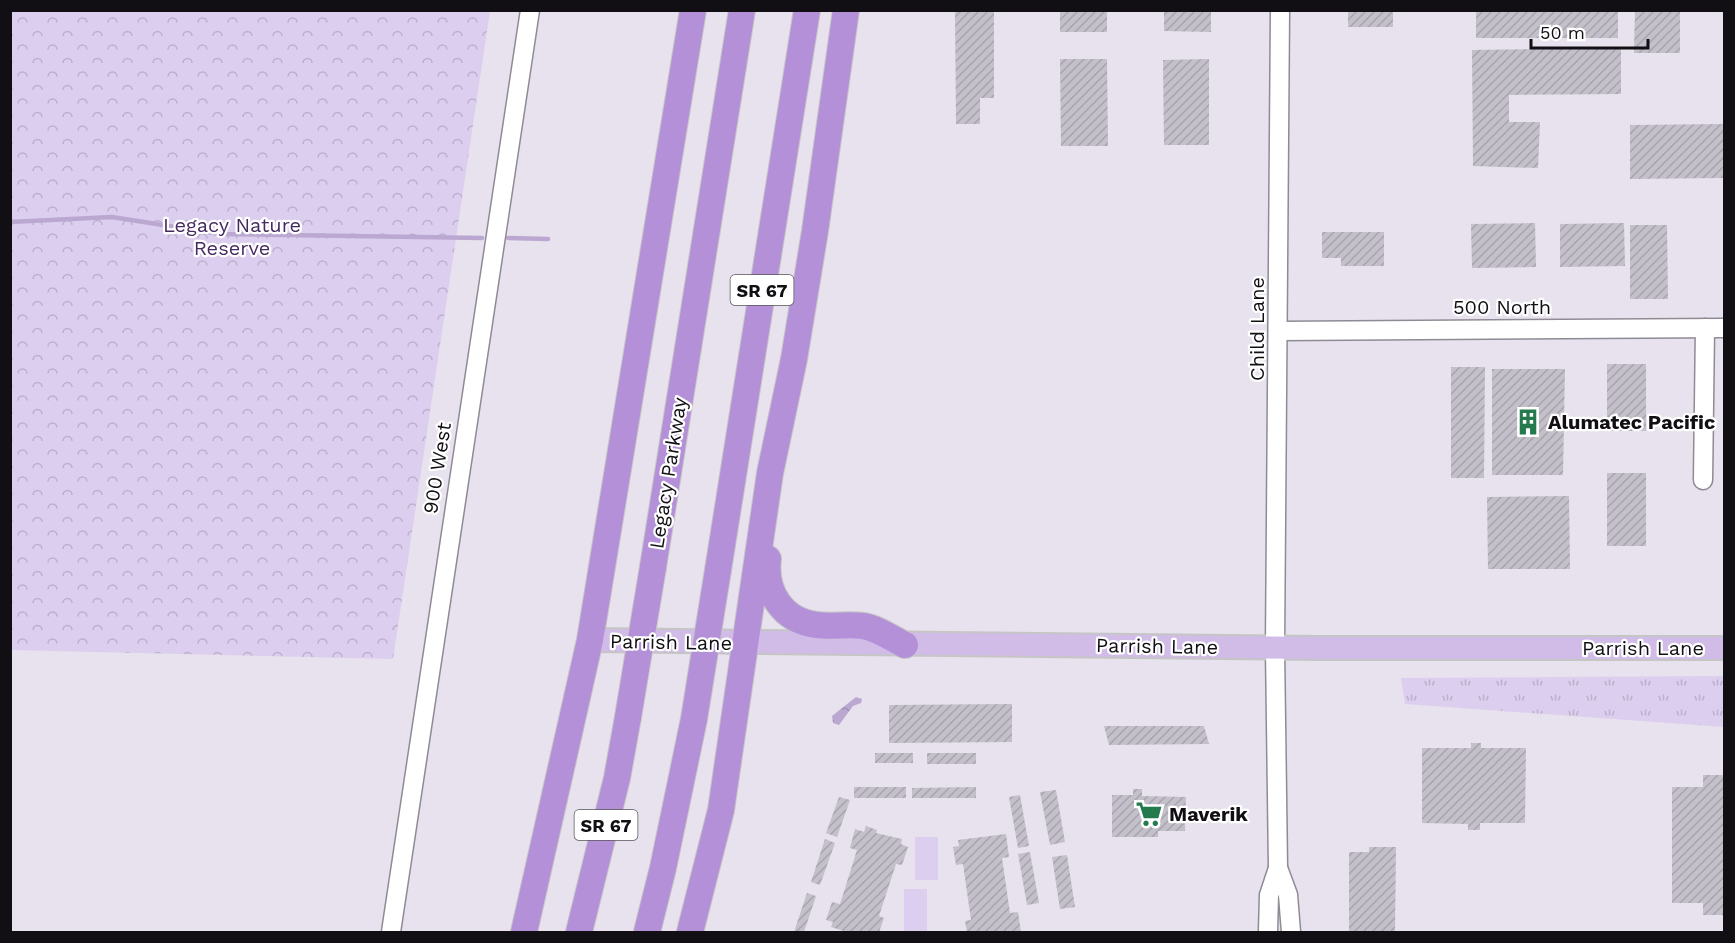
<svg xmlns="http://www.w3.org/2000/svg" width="1735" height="943" viewBox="0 0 1735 943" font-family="'Work Sans',sans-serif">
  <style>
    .grass { fill: url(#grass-tufts) }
    .park { fill: url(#park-crowns) }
    .garden { fill: #dcceee }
    .water { fill: url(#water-ripples) }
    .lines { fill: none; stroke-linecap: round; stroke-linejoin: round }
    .stream { stroke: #bba8d1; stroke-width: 4.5 }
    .building { fill: url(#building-hatch) }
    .minor-casing { stroke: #8f8b94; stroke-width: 21 }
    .major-casing { stroke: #c6c5c6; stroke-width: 26 }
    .highway-casing { stroke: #c6c5c6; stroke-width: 28 }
    .minor { stroke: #fff; stroke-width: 18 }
    .major { stroke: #d1bce8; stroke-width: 22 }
    .highway { stroke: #b390d8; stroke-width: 26 }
    .highway-bridge-casing { stroke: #c6c5c6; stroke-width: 28; stroke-linecap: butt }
    .highway-bridge { stroke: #b390d8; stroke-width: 26 }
    .labels { text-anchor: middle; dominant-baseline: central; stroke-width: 4.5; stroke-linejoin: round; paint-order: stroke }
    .shield { fill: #fff; stroke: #58575a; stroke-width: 1.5 }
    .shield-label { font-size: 18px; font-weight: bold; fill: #110f13 }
    .park-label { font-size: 20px; fill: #452a5e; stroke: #fff }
    .street-label { font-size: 20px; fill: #110f13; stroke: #fff }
    .poi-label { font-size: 20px; font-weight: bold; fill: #110f13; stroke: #fff; text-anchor: start }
  </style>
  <defs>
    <pattern id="grass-tufts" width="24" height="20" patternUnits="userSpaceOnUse" patternTransform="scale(1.5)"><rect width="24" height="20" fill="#dcceee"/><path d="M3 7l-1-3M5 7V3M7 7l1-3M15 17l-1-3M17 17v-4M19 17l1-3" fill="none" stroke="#bcb0cb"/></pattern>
    <pattern id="park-crowns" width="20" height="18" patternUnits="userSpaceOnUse" patternTransform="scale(1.5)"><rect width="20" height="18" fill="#dcceee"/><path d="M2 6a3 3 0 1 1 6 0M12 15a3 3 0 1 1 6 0" fill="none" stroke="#bcb0cb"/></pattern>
    <pattern id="water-ripples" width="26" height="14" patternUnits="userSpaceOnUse" patternTransform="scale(1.5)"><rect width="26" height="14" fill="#bba8d1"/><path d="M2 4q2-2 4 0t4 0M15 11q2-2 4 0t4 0" fill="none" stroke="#a08fb3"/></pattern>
    <pattern id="building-hatch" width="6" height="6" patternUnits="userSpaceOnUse" patternTransform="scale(1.5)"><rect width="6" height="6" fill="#c4c0ca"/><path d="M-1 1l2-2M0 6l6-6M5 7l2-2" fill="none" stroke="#a7a4ad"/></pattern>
  </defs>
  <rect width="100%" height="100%" fill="#e7e2ed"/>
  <!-- grass -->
  <polygon class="grass" points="1724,676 1724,727 1405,704 1401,678"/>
  <!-- park -->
  <polygon class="park" points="11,10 490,11 393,659 11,650"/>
  <!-- garden -->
  <g class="garden">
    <rect x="915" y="837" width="23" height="43"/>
    <rect x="904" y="889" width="23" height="43"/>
  </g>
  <!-- water -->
  <polygon class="water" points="856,697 862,699 861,703 853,706 839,725 833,723 832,716"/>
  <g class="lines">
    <!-- stream -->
    <g class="stream">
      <polyline points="10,222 112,217 220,234 482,238"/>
      <polyline points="508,238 548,239"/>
    </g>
  </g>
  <!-- building -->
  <g class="building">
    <polygon points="955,10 994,10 994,98 980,98 980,124 956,124"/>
    <rect x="1060" y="10" width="47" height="22"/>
    <polygon points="1164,10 1211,10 1211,32 1164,31"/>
    <rect x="1348" y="10" width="45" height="17"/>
    <rect x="1476" y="10" width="142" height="28"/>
    <polygon points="1635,10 1680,10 1680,53 1634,53"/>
    <polygon points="1621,48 1621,94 1509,95 1509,122 1540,122 1538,168 1473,166 1472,50"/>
    <polygon points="1060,59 1107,59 1108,146 1061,146"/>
    <polygon points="1209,59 1209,145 1164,145 1163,60"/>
    <polygon points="1724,124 1724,178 1630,179 1630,125"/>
    <polygon points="1535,223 1536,267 1472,268 1471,224"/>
    <polygon points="1624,223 1625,266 1560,267 1560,224"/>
    <polygon points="1630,225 1667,225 1668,299 1630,299"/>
    <polygon points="1322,232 1384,232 1384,266 1341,266 1341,258 1322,258"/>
    <rect x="1607" y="364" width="39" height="67"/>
    <polygon points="1451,367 1485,367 1484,478 1451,478"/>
    <polygon points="1492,369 1565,369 1563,475 1492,475"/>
    <rect x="1607" y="473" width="39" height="73"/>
    <polygon points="1569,496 1570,569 1488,569 1487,497"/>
    <polygon points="1012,704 1012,742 889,743 889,705"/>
    <polygon points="1104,726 1204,726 1209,744 1109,745"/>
    <polygon points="1471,743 1481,743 1481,748 1526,748 1525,823 1480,823 1480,830 1468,830 1468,824 1422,823 1422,748 1471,748"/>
    <rect x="875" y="753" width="38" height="10"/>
    <rect x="927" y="753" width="49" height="11"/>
    <polygon points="1703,775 1724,775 1724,915 1703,915 1703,903 1672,903 1672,787 1703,787"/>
    <rect x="854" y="787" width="52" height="11"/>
    <polygon points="976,787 976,798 912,798 912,788"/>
    <polygon points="1133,789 1142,789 1142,796 1186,797 1185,831 1158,831 1158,837 1112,837 1112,795 1133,795"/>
    <polygon points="1056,790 1065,842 1050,845 1040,792"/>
    <polygon points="1020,795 1029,846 1018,848 1009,797"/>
    <polygon points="839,797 850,800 837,837 826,833"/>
    <polygon points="866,826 877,830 876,833 902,839 901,844 908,847 902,865 896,864 879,916 884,918 879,932 847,932 831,927 833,922 826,920 832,902 840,904 857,850 850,848 855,829 864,832"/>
    <polygon points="1006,834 1009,857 1002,858 1010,913 1018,912 1021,932 967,932 965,921 971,920 963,864 956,865 953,847 959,846 958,840"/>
    <polygon points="825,839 835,843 820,885 811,882"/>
    <polygon points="1369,847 1396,847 1395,932 1349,932 1349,852 1369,852"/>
    <polygon points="1030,852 1039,903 1027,905 1018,854"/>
    <polygon points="1067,855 1075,907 1060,909 1052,857"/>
    <polygon points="807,893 816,896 804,932 794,932"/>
  </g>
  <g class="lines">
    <!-- minor casing -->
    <g class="minor-casing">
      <g id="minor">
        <polyline points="1279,331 1724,328"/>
        <polyline points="1703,480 1705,328"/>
        <polyline points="1278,868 1288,895 1291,932"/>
        <polyline points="391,932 530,10"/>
        <polyline points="1268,932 1269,895 1278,868 1275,648 1280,10"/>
      </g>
    </g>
    <!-- major casing -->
    <g class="major-casing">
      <polyline id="major" points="590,640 1319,648 1724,648"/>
    </g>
    <!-- highway casing -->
    <g class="highway-casing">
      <g id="highway">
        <path d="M768 559C764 591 782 621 817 625 832 627 848 624 863 626 877 628 893 639 905 645"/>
        <polyline points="653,567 742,10"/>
        <polyline points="718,570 807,10"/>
        <polyline points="524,932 590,640 693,10"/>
        <polyline points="579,932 617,778 628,717"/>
        <polyline points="647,932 663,868 694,719"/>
        <polyline points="690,932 721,810 770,473 794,359 815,231 846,10"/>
      </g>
    </g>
    <!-- minor -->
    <use href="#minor" class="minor"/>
    <!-- major -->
    <use href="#major" class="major"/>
    <!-- highway -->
    <use href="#highway" class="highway"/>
    <!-- highway-bridge casing -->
    <g class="highway-bridge-casing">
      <g id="highway-bridge">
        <polyline points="628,717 653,567"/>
        <polyline points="694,719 718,570"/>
      </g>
    </g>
    <!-- highway-bridge -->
    <use href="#highway-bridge" class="highway-bridge"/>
  </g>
  <!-- icons -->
  <defs>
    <g id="building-bare" transform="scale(2.07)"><path d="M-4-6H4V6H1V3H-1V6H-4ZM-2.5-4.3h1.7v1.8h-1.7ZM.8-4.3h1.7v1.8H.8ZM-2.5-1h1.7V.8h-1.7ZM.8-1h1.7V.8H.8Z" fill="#247a4d" stroke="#fff" stroke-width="2.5" paint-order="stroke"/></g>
    <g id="supermarket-bare" transform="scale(2.07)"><path d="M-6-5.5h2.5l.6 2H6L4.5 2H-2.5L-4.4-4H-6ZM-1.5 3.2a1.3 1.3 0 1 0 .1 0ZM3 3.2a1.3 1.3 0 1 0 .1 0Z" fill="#247a4d" stroke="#fff" stroke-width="2.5" paint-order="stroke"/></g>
  </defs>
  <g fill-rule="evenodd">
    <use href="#building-bare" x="1528" y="422"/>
    <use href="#supermarket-bare" x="1149" y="814"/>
  </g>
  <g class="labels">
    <!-- shield labels -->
    <g class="shield">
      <rect x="730.5" y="275" width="63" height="30" rx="4.5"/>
      <rect x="574.5" y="810" width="63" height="30" rx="4.5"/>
    </g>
    <g class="shield-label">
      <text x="762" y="290">SR 67</text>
      <text x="606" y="825">SR 67</text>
    </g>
    <!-- park labels -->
    <g class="park-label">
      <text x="232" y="225">Legacy Nature<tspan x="232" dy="23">Reserve</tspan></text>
    </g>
    <!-- street labels -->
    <g class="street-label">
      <text x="1502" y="307">500 North</text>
      <text transform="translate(1257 329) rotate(-90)">Child Lane</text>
      <text transform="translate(437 468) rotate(-81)">900 West</text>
      <text transform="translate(668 473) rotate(-81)">Legacy Parkway</text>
      <text transform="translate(671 642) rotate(1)">Parrish Lane</text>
      <text transform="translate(1157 646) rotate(1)">Parrish Lane</text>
      <text x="1643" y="648">Parrish Lane</text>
    </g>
    <!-- poi labels -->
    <g class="poi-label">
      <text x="1548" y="422">Alumatec Pacific</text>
      <text x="1169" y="814">Maverik</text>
    </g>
  </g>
  <!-- border -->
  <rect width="1735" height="943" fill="none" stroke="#110f13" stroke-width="24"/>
  <!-- scale -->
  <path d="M1531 39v9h117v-9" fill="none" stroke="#110f13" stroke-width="3"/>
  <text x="1540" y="39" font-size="18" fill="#110f13" stroke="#ffffff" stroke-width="4.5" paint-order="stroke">50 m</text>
</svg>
